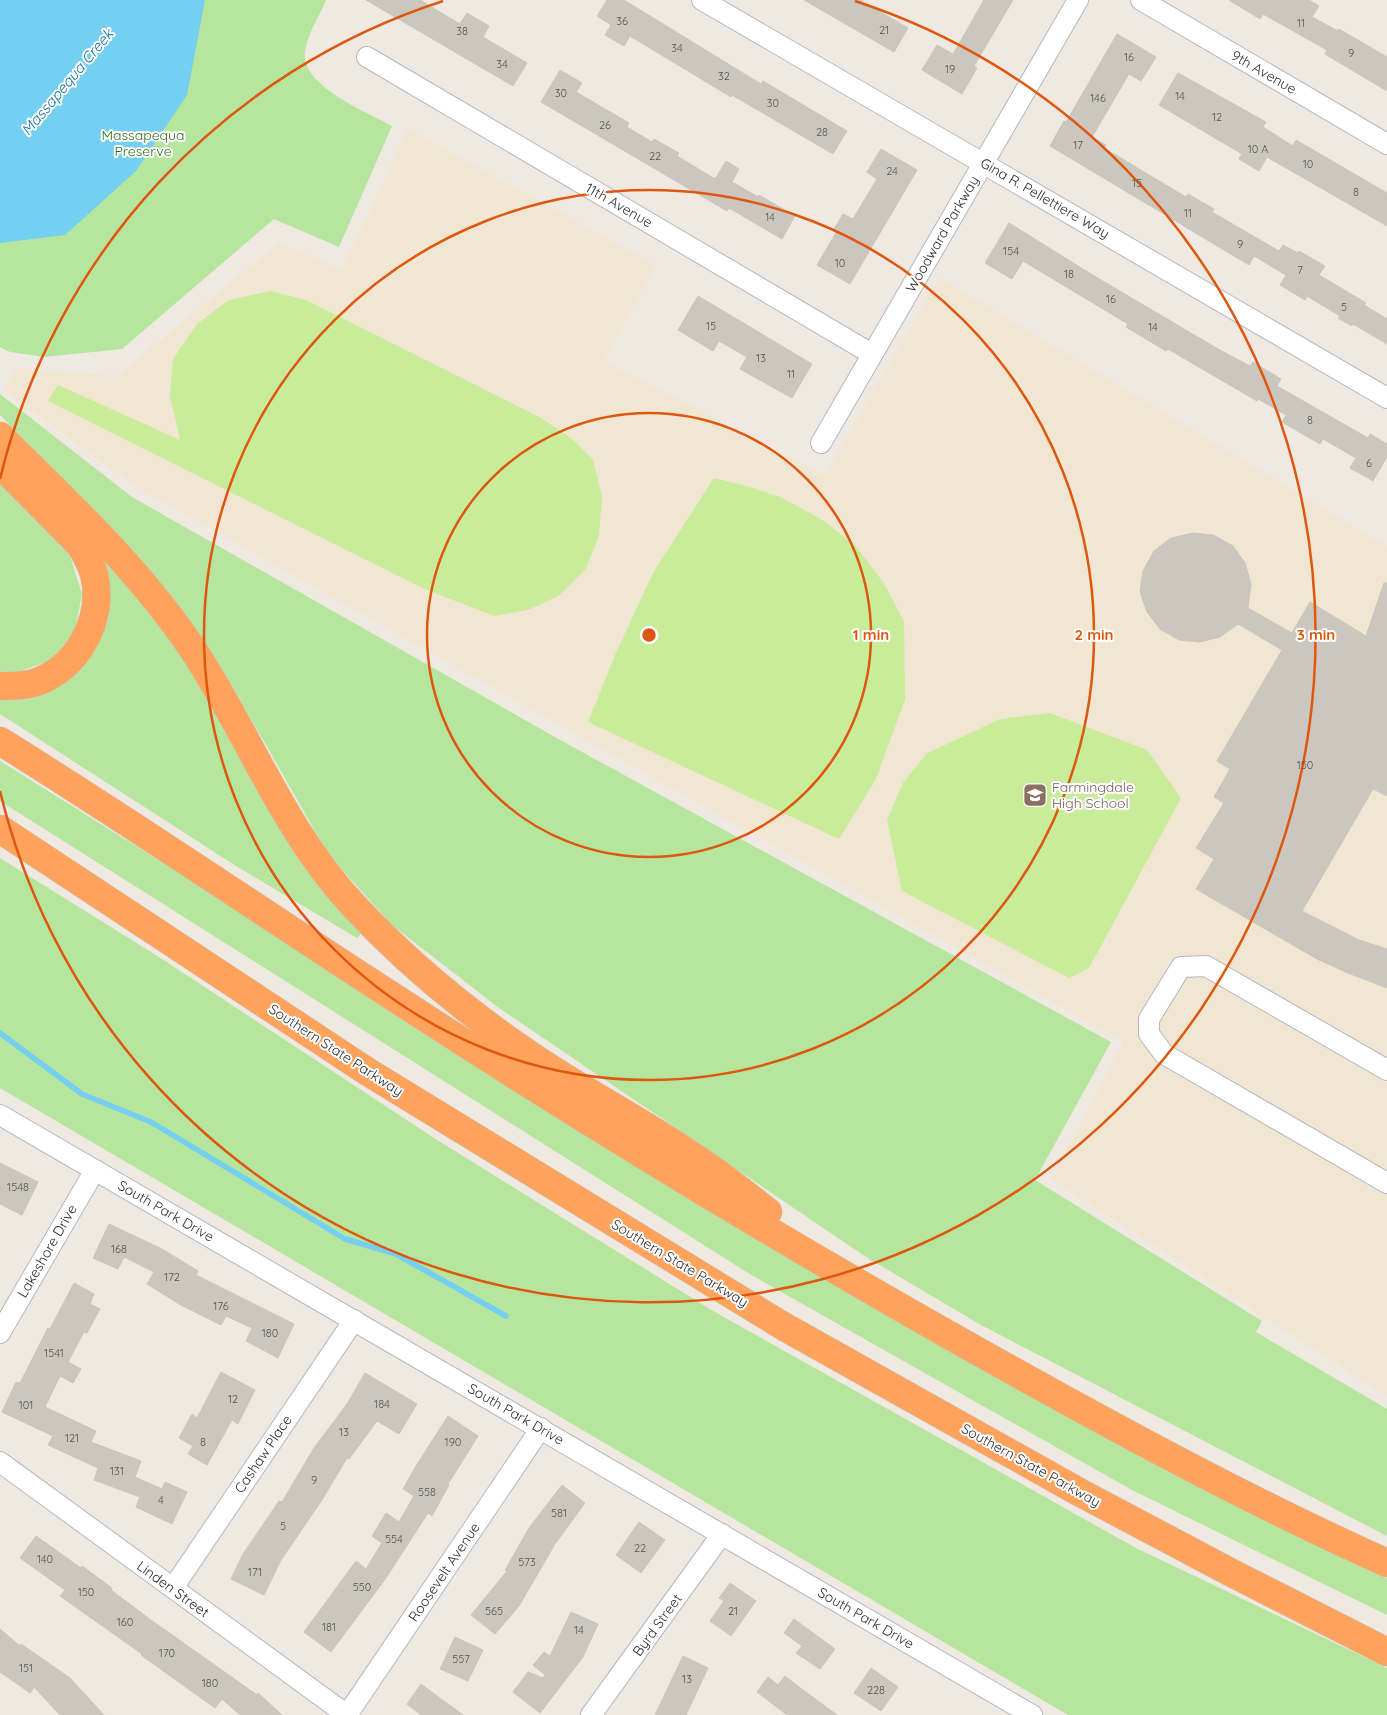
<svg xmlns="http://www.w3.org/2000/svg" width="1387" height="1715" viewBox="0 0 1387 1715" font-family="Quicksand,sans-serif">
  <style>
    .education { fill: #f0e6d1 }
    .green { fill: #b6e59e }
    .pitch { fill: #c9ec9a }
    .water { fill: #75cff0 }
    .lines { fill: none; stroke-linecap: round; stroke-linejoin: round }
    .stream { stroke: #75cff0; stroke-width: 5.5 }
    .building { fill: #cbc7bf; stroke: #cbc5ba }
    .minor-casing { stroke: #b4b7c1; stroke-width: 22 }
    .highway-casing { stroke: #c9c9c9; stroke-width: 29 }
    .minor { stroke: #fff; stroke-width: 20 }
    .highway { stroke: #ffa35c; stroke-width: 28 }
    .ring { fill: none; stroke: #df570e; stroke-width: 2.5 }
    .labels { text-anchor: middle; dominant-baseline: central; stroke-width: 4; stroke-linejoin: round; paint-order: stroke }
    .number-label { font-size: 11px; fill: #555452 }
    .street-label { font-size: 14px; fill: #2e2e2e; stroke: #fff }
    .park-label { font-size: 14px; fill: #2c6e1b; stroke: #fff }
    .education-label { font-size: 14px; fill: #785e54; stroke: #fff; text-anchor: start }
    .water-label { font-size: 15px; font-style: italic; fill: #0d6fa3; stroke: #fff }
    .centre { fill: #df570e; stroke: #fff; stroke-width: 2.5 }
    .ring-label { font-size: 15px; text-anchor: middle; font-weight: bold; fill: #df570e; stroke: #fff; stroke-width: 4; stroke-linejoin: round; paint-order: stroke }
  </style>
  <rect width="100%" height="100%" fill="#efe9e1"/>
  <!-- education -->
  <polygon class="education" points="408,129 655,265 604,361 825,476 939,278 1387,547 1387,1396 1051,1179 1124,1042 132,484 4,390 16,368 117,376 279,243 342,270"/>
  <!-- green -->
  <g class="green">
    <path d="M0 0H326C320 15 310 30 306 46 294 84 366 111 392 126L339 247 274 219 122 349 44 357 10 352 0 347Z"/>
    <polygon points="0,394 132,497 553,736 1111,1042 1035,1180 1262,1321 1256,1332 1387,1409 1387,1536 981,1325 866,1257 499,1008 392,925 328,854 265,743 211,652 114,530 0,415"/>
    <polygon points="0,483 69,553 82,594 75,631 52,660 7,676 0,674"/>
    <polygon points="91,539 172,641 363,932 357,938 236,866 0,714 0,696 94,647 110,602 102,571"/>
    <polygon points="0,761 731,1218 1348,1560 1387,1578 1387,1615 1132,1490 753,1276 0,801"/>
    <polygon points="0,858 159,957 434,1138 713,1311 1136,1548 1387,1668 1387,1715 1068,1715 0,1088"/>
  </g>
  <!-- pitch -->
  <g class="pitch">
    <polygon points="270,291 306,300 541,418 571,438 593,459 602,498 599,536 585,570 558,596 528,610 494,616 425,589 48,401 58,385 180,440 170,396 173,359 197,324 229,300"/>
    <polygon points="714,478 747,486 780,497 821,519 854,544 883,582 904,621 905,700 876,779 839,839 588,722 615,655 654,571"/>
    <polygon points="1050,713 1147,750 1181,798 1089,968 1069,978 902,891 887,820 903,783 926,754 1000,719"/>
  </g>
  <!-- water -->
  <polygon class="water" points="0,0 205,0 187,95 136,171 65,235 0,243"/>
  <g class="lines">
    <!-- stream -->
    <polyline class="stream" points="0,1033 82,1094 151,1122 345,1239 396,1254 506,1316"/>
  </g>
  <!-- building -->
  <g class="building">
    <polygon points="366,0 420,0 460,24 467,13 489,26 483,37 527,63 513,86"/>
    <polygon points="607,0 624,0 761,84 763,81 847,131 833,154 732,95 731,97 630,36 624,46 605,35 611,25 597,16"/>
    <polygon points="804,0 860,0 908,28 894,52"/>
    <polygon points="984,0 1013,0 974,66 977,68 962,94 922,70 937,45 953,54"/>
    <polygon points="1229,0 1309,0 1319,6 1312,17 1338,31 1339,29 1387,57 1387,91 1325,54 1327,50 1263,14 1260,19"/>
    <polygon points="1117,34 1156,57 1141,81 1129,74 1092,137 1106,145 1104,148 1186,197 1188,194 1214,209 1212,212 1279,251 1283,245 1298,253 1299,251 1325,266 1319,275 1366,303 1364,305 1387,319 1387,344 1353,324 1352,326 1338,318 1340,316 1307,296 1305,300 1280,285 1286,275 1254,256 1249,265 1050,146 1064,121 1066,122"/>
    <polygon points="560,70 582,83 576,92 629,123 627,127 652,142 654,139 679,153 677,156 715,179 726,161 739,169 732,182 758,197 759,195 795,216 782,239 729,208 727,211 541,102"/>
    <polygon points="1178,73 1266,122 1263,127 1293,146 1296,140 1387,193 1387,226 1267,157 1259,171 1239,159 1242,154 1159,105"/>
    <polygon points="881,149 917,170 850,284 817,265 837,231 834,229 843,214 853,219 877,179 867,172"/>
    <polygon points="1009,223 1091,274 1218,349 1250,366 1253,362 1281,379 1277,386 1368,438 1370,434 1387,444 1387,457 1373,481 1350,468 1356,458 1323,439 1320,444 1282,422 1286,415 1258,399 1257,401 1168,349 1166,351 1126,327 1128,324 1023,261 1012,279 985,263"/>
    <polygon points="698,296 812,364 792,398 740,369 747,357 719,341 713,351 678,330"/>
    <polygon points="1193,533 1213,535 1233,546 1245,563 1251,584 1248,608 1292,633 1310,602 1366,636 1384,583 1387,583 1387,796 1373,789 1302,911 1359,940 1387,949 1387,988 1348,973 1317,959 1196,889 1214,859 1196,848 1224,803 1214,797 1230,769 1217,761 1282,650 1238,624 1220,637 1200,642 1179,640 1160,629 1147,612 1140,592 1143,571 1154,551 1171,538"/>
    <polygon points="0,1163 38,1182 22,1215 0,1204"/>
    <polygon points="109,1224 162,1249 198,1271 196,1275 294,1324 278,1358 246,1341 252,1328 226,1316 221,1325 179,1304 147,1284 154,1272 124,1257 118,1269 93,1258"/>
    <polygon points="74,1283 94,1294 90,1304 100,1309 87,1333 84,1332 68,1362 81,1369 73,1383 60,1376 45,1407 96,1431 91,1442 141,1461 135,1477 162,1489 165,1482 187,1492 172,1524 136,1507 140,1497 94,1480 98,1468 48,1445 53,1436 2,1412 16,1382 20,1383 48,1328 50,1329"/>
    <polygon points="221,1372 255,1390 238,1424 232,1420 207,1465 188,1454 193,1446 179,1438 192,1414 197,1418"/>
    <polygon points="365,1373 417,1404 399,1434 377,1421 349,1459 347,1458 322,1500 281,1560 264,1595 231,1579 243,1554 279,1501 282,1502 314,1448 347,1404"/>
    <polygon points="448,1416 478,1436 448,1484 449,1485 432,1516 428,1513 386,1578 331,1652 304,1632 356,1561 366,1569 382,1543 372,1536 386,1513 399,1522 414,1496 403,1489 416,1466"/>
    <polygon points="562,1485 585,1503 555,1544 519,1606 495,1634 471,1615 507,1571 505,1570 529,1528"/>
    <polygon points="639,1522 665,1540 641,1573 616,1555"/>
    <polygon points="36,1536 81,1568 82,1566 112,1588 111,1590 151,1620 257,1695 258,1693 282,1715 240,1715 222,1699 215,1708 141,1655 142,1654 60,1596 65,1590 20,1558"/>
    <polygon points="730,1583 756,1601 731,1636 710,1621 724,1601 719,1598"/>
    <polygon points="571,1612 598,1624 583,1657 540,1713 513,1692 528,1672 543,1678 545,1675 533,1665 544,1652 550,1656"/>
    <polygon points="794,1619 835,1649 820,1669 796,1653 802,1646 784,1633"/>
    <polygon points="0,1629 20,1646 21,1644 70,1678 104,1715 60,1715 34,1687 30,1693 0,1672"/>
    <polygon points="455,1637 483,1650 468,1681 440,1669"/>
    <polygon points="683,1656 708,1668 686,1715 655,1715"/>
    <polygon points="871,1668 898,1687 881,1711 854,1693"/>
    <polygon points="785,1676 799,1687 837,1715 787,1715 757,1692 768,1677 778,1685"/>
    <polygon points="421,1684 437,1696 463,1715 421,1715 407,1704"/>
  </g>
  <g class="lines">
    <!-- minor casing -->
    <g class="minor-casing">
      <g id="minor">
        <polyline points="702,0 1387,398"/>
        <polyline points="1141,0 1387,144"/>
        <polyline points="367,57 872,354"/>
        <polyline points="821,443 1078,0"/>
        <polyline points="1387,1070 1206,966 1181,967 1149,1019 1149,1034 1164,1054 1387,1183"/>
        <polyline points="0,1115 1032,1715"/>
        <polyline points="0,1333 95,1170"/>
        <polyline points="0,1462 347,1715"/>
        <polyline points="173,1588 354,1320"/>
        <polyline points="347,1715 541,1428"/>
        <polyline points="591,1715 722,1534"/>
      </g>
    </g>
    <!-- highway casing -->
    <g class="highway-casing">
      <g id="highway">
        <path d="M0 436C69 504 140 570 194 651 249 735 284 831 353 905 405 961 464 1010 527 1053 582 1091 642 1121 697 1159 722 1175 745 1194 768 1212"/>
        <path d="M0 464 81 546C86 555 91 564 94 574 105 618 78 669 34 683 24 686 11 686 0 686"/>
        <path d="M0 741C140 828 276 922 415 1011 594 1127 777 1238 963 1343 1102 1421 1242 1498 1387 1563"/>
        <polyline points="0,829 368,1072 783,1326 1079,1492 1228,1571 1387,1652"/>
      </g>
    </g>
    <!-- minor -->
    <use href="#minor" class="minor"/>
    <!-- highway -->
    <use href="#highway" class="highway"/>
  </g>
  <!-- distance rings -->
  <g class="ring">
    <circle cx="649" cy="635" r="222"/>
    <circle cx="649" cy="635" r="445"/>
    <path d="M0 479A667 667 0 0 1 443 1M855 1A667 667 0 1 1 0 791"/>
  </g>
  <!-- icons -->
  <defs>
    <g id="school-square" transform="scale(1.25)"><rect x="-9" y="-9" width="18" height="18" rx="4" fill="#8d6e63" stroke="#fff"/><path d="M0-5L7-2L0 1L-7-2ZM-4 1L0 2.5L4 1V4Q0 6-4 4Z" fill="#fff"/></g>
  </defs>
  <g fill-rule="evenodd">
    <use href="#school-square" x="1035" y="795"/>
  </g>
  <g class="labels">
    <!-- number labels -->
    <g class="number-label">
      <text x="622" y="21">36</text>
      <text x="1301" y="23">11</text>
      <text x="884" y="30">21</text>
      <text x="462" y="31">38</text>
      <text x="677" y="48">34</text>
      <text x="1351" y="53">9</text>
      <text x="1129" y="57">16</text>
      <text x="502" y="64">34</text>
      <text x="950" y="69">19</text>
      <text x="724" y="76">32</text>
      <text x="561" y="93">30</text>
      <text x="1180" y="96">14</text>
      <text x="1098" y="98">146</text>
      <text x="773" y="103">30</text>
      <text x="1217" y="117">12</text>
      <text x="605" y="125">26</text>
      <text x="822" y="132">28</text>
      <text x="1078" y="145">17</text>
      <text x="1258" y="149">10 A</text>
      <text x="655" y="156">22</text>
      <text x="1308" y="164">10</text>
      <text x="892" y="171">24</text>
      <text x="1137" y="183">15</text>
      <text x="1356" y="192">8</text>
      <text x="1188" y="213">11</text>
      <text x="770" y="217">14</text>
      <text x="1240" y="244">9</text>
      <text x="1011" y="251">154</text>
      <text x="840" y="263">10</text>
      <text x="1300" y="270">7</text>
      <text x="1069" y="274">18</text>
      <text x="1111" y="299">16</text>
      <text x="1344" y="307">5</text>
      <text x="711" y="326">15</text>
      <text x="1153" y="327">14</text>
      <text x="761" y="358">13</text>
      <text x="791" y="374">11</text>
      <text x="1310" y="420">8</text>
      <text x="1369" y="463">6</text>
      <text x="1305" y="765">150</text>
      <text x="18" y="1187">1548</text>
      <text x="119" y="1249">168</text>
      <text x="172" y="1277">172</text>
      <text x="221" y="1306">176</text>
      <text x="270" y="1333">180</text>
      <text x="54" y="1353">1541</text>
      <text x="233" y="1399">12</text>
      <text x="382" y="1404">184</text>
      <text x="26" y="1405">101</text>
      <text x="344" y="1432">13</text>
      <text x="72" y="1438">121</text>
      <text x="203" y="1442">8</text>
      <text x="453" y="1442">190</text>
      <text x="117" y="1471">131</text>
      <text x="314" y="1480">9</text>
      <text x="427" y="1492">558</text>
      <text x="161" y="1500">4</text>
      <text x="559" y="1513">581</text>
      <text x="283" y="1526">5</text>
      <text x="394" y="1539">554</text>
      <text x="640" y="1548">22</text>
      <text x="45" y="1559">140</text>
      <text x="527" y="1562">573</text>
      <text x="255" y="1572">171</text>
      <text x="362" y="1587">550</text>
      <text x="86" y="1592">150</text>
      <text x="494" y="1611">565</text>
      <text x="733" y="1611">21</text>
      <text x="125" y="1622">160</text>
      <text x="329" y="1627">181</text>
      <text x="579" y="1630">14</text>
      <text x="167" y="1653">170</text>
      <text x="461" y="1659">557</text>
      <text x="26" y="1668">151</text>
      <text x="687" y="1679">13</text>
      <text x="210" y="1683">180</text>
      <text x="876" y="1690">228</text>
    </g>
    <!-- street labels -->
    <g class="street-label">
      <text transform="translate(1264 72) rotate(30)">9th Avenue</text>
      <text transform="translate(1045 198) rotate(30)">Gina R. Pellettiere Way</text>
      <text transform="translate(619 205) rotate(30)">11th Avenue</text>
      <text transform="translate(942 234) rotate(-60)">Woodward Parkway</text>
      <text transform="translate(336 1050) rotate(33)">Southern State Parkway</text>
      <text transform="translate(166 1211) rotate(30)">South Park Drive</text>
      <text transform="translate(47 1251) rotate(-60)">Lakeshore Drive</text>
      <text transform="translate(680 1263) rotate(31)">Southern State Parkway</text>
      <text transform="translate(516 1414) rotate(30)">South Park Drive</text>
      <text transform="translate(263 1454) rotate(-56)">Cashaw Place</text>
      <text transform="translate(1031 1465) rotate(29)">Southern State Parkway</text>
      <text transform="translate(444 1572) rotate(-56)">Roosevelt Avenue</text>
      <text transform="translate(173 1589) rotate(36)">Linden Street</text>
      <text transform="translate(866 1618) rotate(30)">South Park Drive</text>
      <text transform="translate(657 1625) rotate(-54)">Byrd Street</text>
    </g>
    <!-- park labels -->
    <g class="park-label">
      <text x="143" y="135">Massapequa<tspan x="143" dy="16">Preserve</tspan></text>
    </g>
    <!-- education labels -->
    <g class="education-label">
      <text x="1052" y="787">Farmingdale<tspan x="1052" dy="16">High School</tspan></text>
    </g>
    <!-- water labels -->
    <g class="water-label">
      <text transform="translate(67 82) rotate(-50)">Massapequa Creek</text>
    </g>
  </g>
  <circle cx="649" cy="635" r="8" class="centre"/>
  <g class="ring-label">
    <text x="871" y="640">1 min</text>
    <text x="1094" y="640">2 min</text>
    <text x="1316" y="640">3 min</text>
  </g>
</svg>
